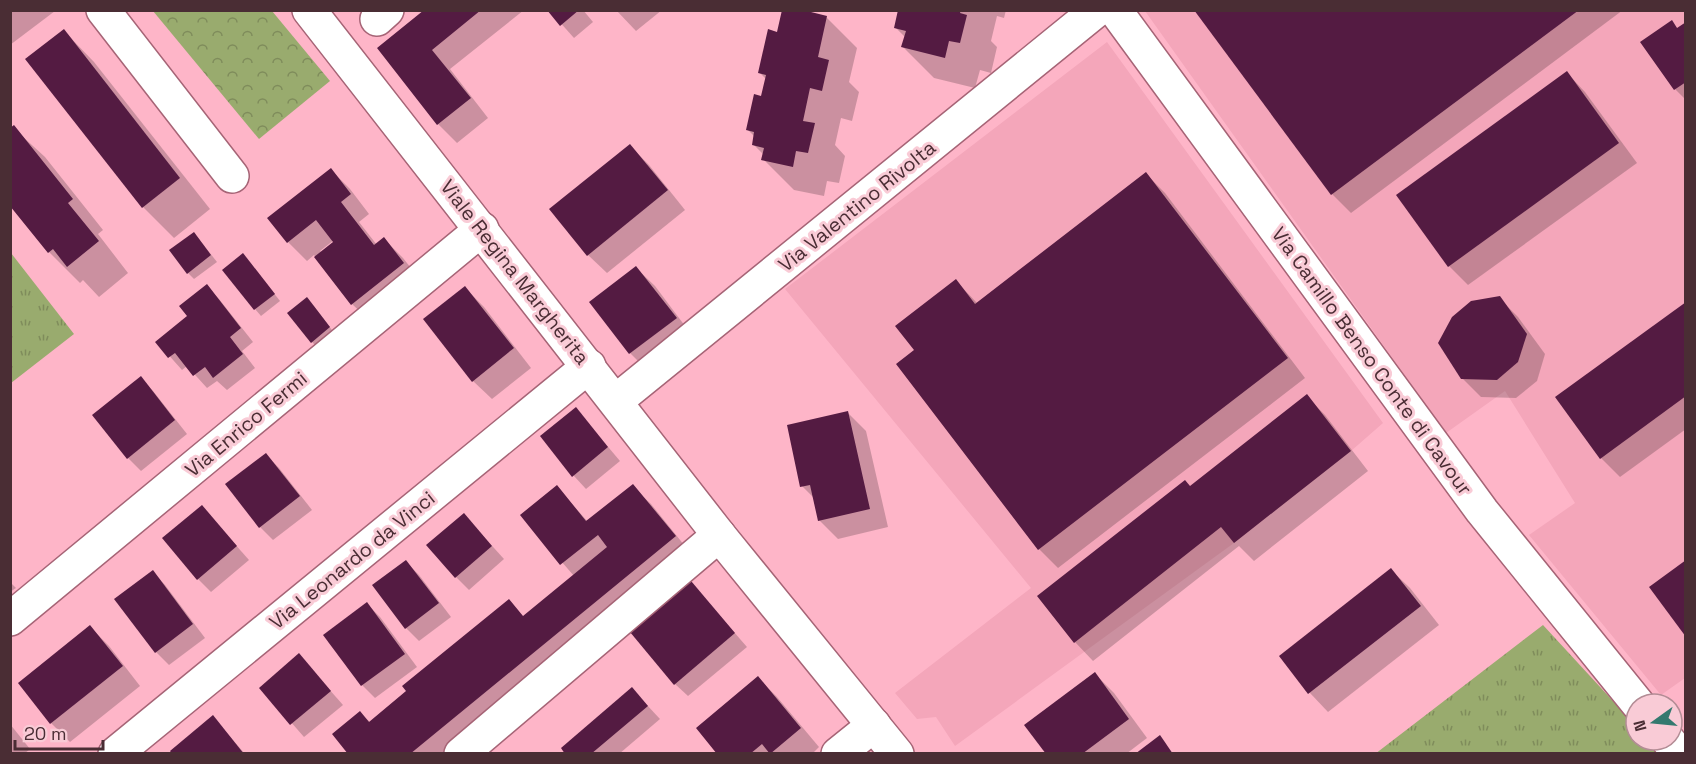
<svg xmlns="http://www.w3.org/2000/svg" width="1696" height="764" viewBox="0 0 1696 764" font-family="'Space Grotesk',sans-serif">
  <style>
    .built { fill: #f4a6ba }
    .grass { fill: url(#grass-tufts) }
    .forest { fill: url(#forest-crowns) }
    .shadow { fill: #0003; fill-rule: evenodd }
    .building { fill: #541b42 }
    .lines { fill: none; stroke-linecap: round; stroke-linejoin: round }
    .minor-casing { stroke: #a66476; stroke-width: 36 }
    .minor { stroke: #fff; stroke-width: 33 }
    .labels { text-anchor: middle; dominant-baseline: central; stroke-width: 6; stroke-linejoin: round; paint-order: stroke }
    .street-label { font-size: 20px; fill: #4a2d34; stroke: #f9cbd6 }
  </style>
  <defs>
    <pattern id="grass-tufts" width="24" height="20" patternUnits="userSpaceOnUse" patternTransform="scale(1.5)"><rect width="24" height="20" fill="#99ab6e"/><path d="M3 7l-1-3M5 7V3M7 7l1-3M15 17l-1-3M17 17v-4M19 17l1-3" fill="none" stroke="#7f8c5b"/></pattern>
    <pattern id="forest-crowns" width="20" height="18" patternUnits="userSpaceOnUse" patternTransform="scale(1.5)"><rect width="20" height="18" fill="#99ab6e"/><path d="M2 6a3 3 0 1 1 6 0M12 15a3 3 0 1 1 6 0" fill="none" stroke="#7f8c5b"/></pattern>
  </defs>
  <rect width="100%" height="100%" fill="#feb5c8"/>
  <!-- built -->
  <g class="built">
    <polygon points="1145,11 1685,11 1685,678 1661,695 1529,535 1575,503 1505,391 1446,433"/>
    <polygon points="1107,42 1383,423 1351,451 1234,543 955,746 936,717 917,719 895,693 1031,588 785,289"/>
  </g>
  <!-- grass -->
  <g class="grass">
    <polygon points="11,253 74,334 11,383"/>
    <polygon points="1543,625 1636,726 1636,740 1649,740 1661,753 1375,754"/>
  </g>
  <!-- forest -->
  <polygon class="forest" points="153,11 272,11 330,81 259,139"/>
  <!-- shadow -->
  <g class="shadow">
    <polygon points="10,10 55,10 55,11 10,45"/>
    <polygon points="427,10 524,10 450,69 488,118 457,143 438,124"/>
    <polygon points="549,10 583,10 593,22 574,38"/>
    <polygon points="616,10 662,10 636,31"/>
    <polygon points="899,10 1006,10 1004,18 997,16 991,41 997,47 991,73 980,70 975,88 934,78 903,47 905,37 895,27"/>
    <polygon points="1196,10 1623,10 1351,213 1332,194"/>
    <polygon points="826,17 857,48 849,82 859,92 852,121 841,118 835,145 845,156 839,183 827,181 824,196 794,190 763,159 764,155 753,144 755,137 747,129 763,98 767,80 760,73 778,33"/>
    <polygon points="1671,22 1678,29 1686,24 1686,100 1675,89"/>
    <polygon points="64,31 94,62 210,209 174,238 143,207 27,60"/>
    <polygon points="1567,73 1585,92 1637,163 1468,285 1449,266"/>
    <polygon points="10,125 45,157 103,230 98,234 128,273 99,297 83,280 80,283 49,252 10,204"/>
    <polygon points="630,146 649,165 685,210 607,273 588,255"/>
    <path d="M331 170 350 189 369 214 359 222 377 245 384 239 403 258 422 282 371 322 352 304 314 255 307 261 288 242ZM334 240 335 242 322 253 320 251Z"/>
    <polygon points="1146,174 1165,193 1305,378 1058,568 1039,549 916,351 956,281 977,303"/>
    <polygon points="194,233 217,262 194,279 188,273"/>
    <polygon points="249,261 280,301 261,316 255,309"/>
    <polygon points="636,268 655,286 694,338 649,372 630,353 591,302"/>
    <polygon points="206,286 219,299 253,342 242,351 255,368 227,390 217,381 207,388 187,366 182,370 157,342 189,316"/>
    <polygon points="465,288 484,307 531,368 492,399 473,381"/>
    <polygon points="1499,298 1518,317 1545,354 1537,381 1516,398 1481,397 1462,378"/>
    <polygon points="1686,304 1686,429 1620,477 1601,458"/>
    <polygon points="313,305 335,334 318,348 312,342"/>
    <polygon points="141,378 153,391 187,434 141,471 128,458"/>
    <polygon points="1306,396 1325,415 1368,471 1254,561 1239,546 1093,661 1075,642 1191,488"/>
    <polygon points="576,409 620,461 586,489 574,476"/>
    <polygon points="847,412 866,431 888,527 838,539 819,520 815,499 802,486"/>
    <polygon points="266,455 279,468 312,510 273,540 260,527"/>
    <polygon points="632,486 651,504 693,556 452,754 350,754 360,713 370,722 524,617 574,576 522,516 557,487 588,522"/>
    <polygon points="202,507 249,560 211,592 198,579"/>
    <polygon points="464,515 504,559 469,590 456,577"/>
    <polygon points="406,562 419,575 451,617 419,641 406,628"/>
    <polygon points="1391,570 1410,588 1439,625 1328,712 1310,693 1281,656"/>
    <polygon points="153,572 165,585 205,638 169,665 156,652"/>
    <polygon points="686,577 747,647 688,696 675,684"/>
    <polygon points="10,582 16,588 10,592"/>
    <polygon points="367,604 380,617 417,667 375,698 362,685 325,635"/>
    <polygon points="90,627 109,646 140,686 70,742 51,723"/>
    <polygon points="299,655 343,705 304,737 261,688"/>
    <polygon points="1095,674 1114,693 1147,738 1126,754 1048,754"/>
    <polygon points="758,678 777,697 819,747 812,754 719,754"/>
    <polygon points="632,689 660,719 619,754 567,754"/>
    <polygon points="213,717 245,754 174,754"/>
    <polygon points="10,724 30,749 24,754 10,754"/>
  </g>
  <!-- building -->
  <g class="building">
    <polygon points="424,10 481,10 432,50 471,98 437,125 377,48"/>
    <polygon points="547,10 579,10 560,26"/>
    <polygon points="782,10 803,10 827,16 818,57 829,60 822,91 810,88 803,121 815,123 808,153 796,151 793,167 761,160 764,148 752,145 754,132 746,130 754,94 761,96 766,75 758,73 768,29 777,32"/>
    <polygon points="898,10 961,10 960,13 967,15 960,43 949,41 945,58 901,47 906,31 894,28"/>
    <polygon points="1194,10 1579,10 1331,195"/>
    <polygon points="1672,20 1677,28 1686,22 1686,82 1674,90 1640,42"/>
    <polygon points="64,29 180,178 142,208 25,59"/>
    <polygon points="1567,71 1619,143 1448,267 1396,195"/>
    <polygon points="14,125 73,199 68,203 99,241 67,267 53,249 48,253 10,206 10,128"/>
    <polygon points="630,144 668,190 587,256 549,209"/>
    <polygon points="331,168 351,194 341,202 374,245 384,237 404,263 351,305 314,257 333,242 316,220 287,243 267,218"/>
    <polygon points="1146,172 1288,358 1038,550 896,364 914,350 895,326 956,279 975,304"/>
    <polygon points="194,232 211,255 187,274 169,250"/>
    <polygon points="243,253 275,294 254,310 222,270"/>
    <polygon points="636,266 677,318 629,354 589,302"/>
    <polygon points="207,284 241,328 230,337 243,354 213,378 205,367 193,376 175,353 168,358 155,342 187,316 179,306"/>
    <polygon points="465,286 514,348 472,382 423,319"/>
    <polygon points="1500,296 1527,334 1518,362 1497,380 1461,379 1438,343 1452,317 1471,301"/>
    <polygon points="307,297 330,327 311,343 287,313"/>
    <polygon points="1686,302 1686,396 1600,459 1555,397"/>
    <polygon points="141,376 175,420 127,459 92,415"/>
    <polygon points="1307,394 1351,451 1234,543 1221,527 1074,643 1037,596 1185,480 1190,486"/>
    <polygon points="576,407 608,447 572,477 540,436"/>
    <polygon points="848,411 870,509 818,521 810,485 800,487 787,425"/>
    <polygon points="266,453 300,496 259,528 225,484"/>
    <polygon points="633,484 676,536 410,754 348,754 332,734 360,711 369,722 406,691 402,686 509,599 523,616 607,547 598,535 560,565 520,515 557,485 586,521"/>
    <polygon points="202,505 237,546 197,580 162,538"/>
    <polygon points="464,513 492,546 455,578 426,545"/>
    <polygon points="406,560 439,603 405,629 372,585"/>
    <polygon points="1686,560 1686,637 1649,587"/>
    <polygon points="1391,568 1421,606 1308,694 1279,656"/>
    <polygon points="153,570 193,624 155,653 114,599"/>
    <polygon points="686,575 735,633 674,685 625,626"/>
    <polygon points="367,602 405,654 361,686 323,635"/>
    <polygon points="90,625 123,666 50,724 18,683"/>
    <polygon points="299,653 331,691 290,725 259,688"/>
    <polygon points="1095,672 1129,719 1082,754 1046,754 1024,725"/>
    <polygon points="758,676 801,728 770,754 762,744 750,754 717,754 696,728"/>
    <polygon points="632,687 648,706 591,754 565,754 561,748"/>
    <polygon points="213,715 244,754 172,754 170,751"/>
    <polygon points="1160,735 1173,754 1135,754"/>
  </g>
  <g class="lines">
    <!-- minor casing -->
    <g class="minor-casing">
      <g id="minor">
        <polyline points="103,10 232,176"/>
        <polyline points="309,10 719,535 897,754"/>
        <polyline points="1115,10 1482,511 1638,704"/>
        <polyline points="377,19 387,10"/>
        <polyline points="616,401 1097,10"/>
        <polyline points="10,619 482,229"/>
        <polyline points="1668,740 1679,754"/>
        <polyline points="115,754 589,366"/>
        <polyline points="461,754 719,535"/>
        <polyline points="838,754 874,725"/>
      </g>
    </g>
    <!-- minor -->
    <use href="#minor" class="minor"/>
  </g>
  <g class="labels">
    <!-- street labels -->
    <g class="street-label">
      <text transform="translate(857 206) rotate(-39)">Via Valentino Rivolta</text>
      <text transform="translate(515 272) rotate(52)">Viale Regina Margherita</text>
      <text transform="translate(1372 361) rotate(54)">Via Camillo Benso Conte di Cavour</text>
      <text transform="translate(246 424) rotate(-40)">Via Enrico Fermi</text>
      <text transform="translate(352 560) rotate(-39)">Via Leonardo da Vinci</text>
    </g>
  </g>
  <!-- border -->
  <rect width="1696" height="764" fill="none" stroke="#4a2d34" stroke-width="24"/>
  <!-- north arrow -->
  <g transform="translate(1654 722) rotate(255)"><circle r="28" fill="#f9cbd6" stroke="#b38c95" stroke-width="1.5"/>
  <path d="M0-4.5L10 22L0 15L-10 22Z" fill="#34796f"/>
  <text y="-9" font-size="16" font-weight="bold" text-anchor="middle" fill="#4a2d34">N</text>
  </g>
  <!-- scale -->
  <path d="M15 740v9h88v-9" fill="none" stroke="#4a2d34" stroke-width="3"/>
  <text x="24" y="740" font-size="18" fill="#4a2d34" stroke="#f9cbd6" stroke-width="4.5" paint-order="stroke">20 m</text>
</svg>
